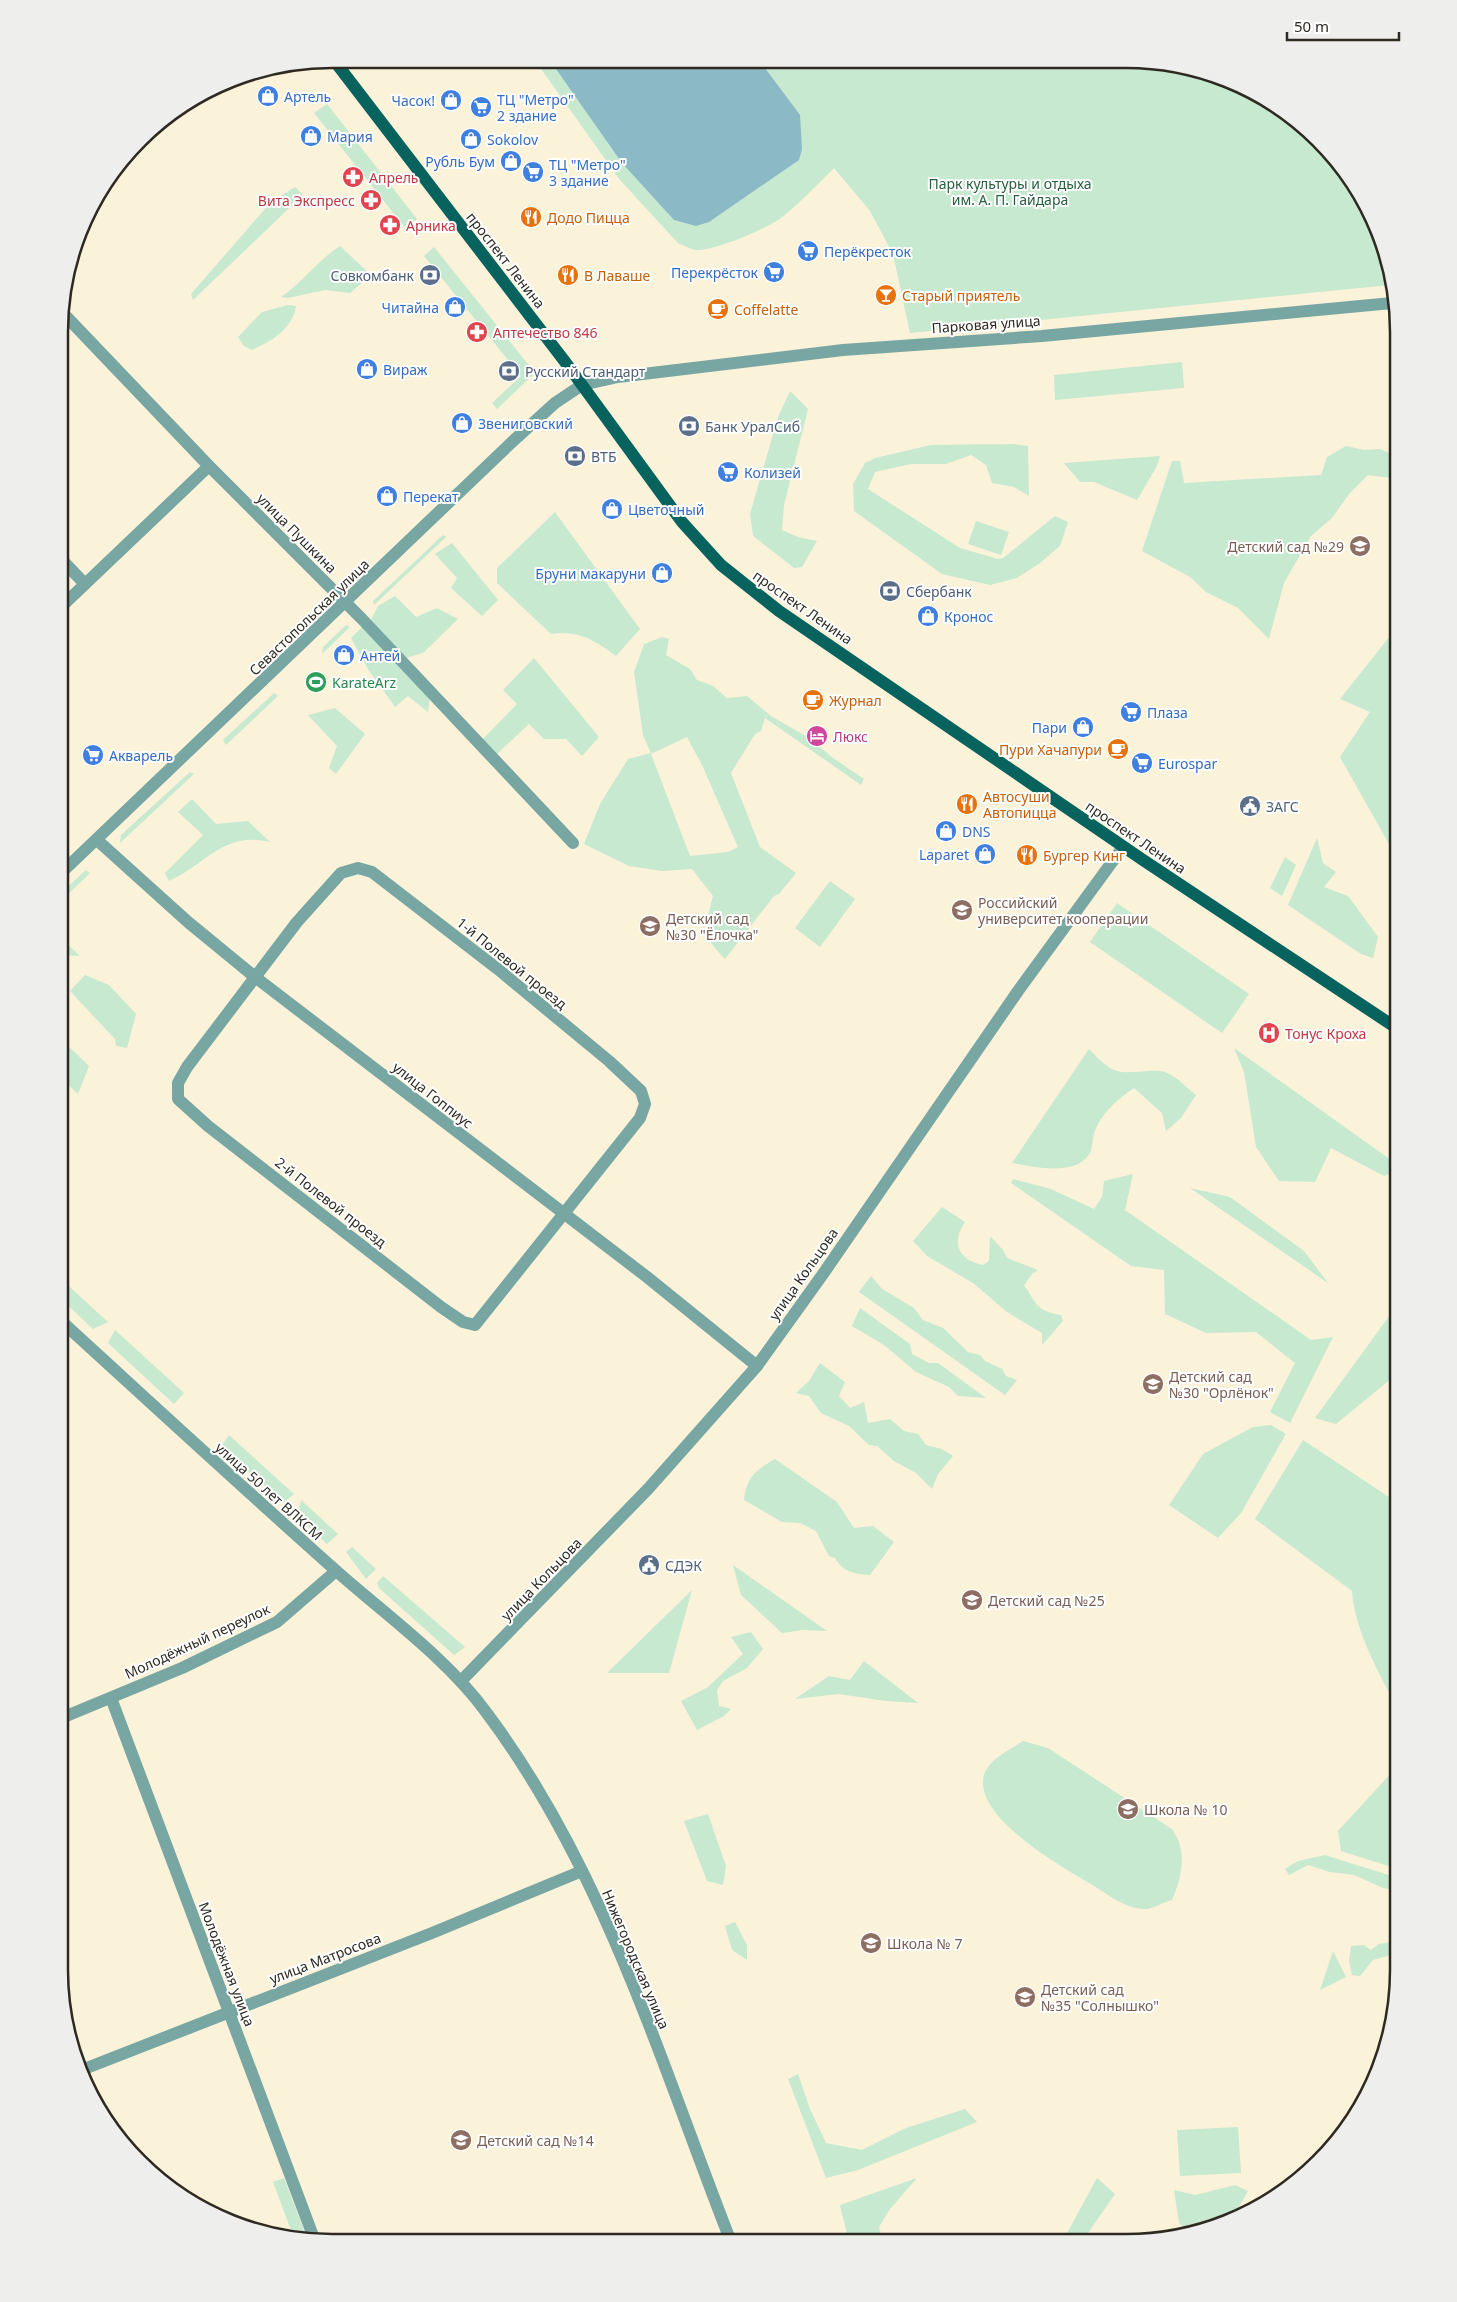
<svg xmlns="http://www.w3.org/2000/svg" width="1457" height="2302" viewBox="0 0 1457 2302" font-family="'Noto Sans',sans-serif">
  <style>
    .green { fill: #c6e9d0; fill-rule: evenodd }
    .water { fill: #8bb9c6 }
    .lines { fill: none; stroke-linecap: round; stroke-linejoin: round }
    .minor { stroke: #78a6a3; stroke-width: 12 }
    .major { stroke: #08635f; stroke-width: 12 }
    .labels { text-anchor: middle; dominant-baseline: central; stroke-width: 4; stroke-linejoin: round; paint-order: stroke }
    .shop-label { font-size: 14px; fill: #366cbe; stroke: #fff; text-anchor: start }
    .health-label { font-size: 14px; fill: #be3a42; stroke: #fff; text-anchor: start }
    .park-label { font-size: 14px; fill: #28603e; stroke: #fff }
    .food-label { font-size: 14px; fill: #c56008; stroke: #fff; text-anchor: start }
    .street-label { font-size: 14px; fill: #2e2a21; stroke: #fff }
    .service-label { font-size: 14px; fill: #4e5e75; stroke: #fff; text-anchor: start }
    .education-label { font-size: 14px; fill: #785e54; stroke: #fff; text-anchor: start }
    .leisure-label { font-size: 14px; fill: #27864d; stroke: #fff; text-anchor: start }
    .hotel-label { font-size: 14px; fill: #b23c85; stroke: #fff; text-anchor: start }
    .rim { fill: none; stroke: #2e2a21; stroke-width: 2.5 }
  </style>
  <rect width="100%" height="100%" fill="#fbf2da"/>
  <!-- green -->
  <g class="green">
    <path d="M534 59 1161 61 1230 80 1292 115 1342 165 1377 227 1389 285 910 333 893 254 870 211 834 168C817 185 800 203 781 218 766 229 714 251 696 250 690 249 683 245 678 243L620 180Z"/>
    <polygon points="327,104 417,219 406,229 314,113"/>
    <polygon points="295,187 303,195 193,300 191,294 271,202"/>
    <path d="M340 246 371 275 350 293 325 290 288 298 281 297C303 282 318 260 340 246Z"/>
    <polygon points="434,247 535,373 497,409 492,403 521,376 424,256"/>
    <path d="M288 305 296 306C292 330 271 341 252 350L244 346 238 337 262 312Z"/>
    <polygon points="1182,362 1184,388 1055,400 1054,375"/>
    <polygon points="790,391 808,409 784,505 782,530 798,537 817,541 802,567 794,568 753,536 750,514 778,417"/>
    <polygon points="1015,444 1028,446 1029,496 1014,487 992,483 986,465 971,455 946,464 911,464 875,472 868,489 960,548 998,559 1003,558 1055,516 1068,522 1060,546 1040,563 1017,578 990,585 942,574 854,511 853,484 865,463 875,458 931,445"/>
    <polygon points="1346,446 1364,450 1380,449 1398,457 1398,479 1368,475 1349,494 1332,518 1311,536 1284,583 1269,639 1238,608 1206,592 1190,577 1142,551 1172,461 1180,461 1184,483 1321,475 1327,457"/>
    <polygon points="1160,456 1157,466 1137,500 1094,482 1080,482 1064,463"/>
    <path d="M555 512 640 629 616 656C594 640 579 630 551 634L497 583V568Z"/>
    <polygon points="976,521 1009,532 1001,555 968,544"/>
    <polygon points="443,535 446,537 374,605 373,601"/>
    <polygon points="452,543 498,600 482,616 451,588 457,578 435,554"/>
    <polygon points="395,596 416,617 437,608 458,619 423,653 406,658 371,620 378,606"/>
    <polygon points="346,625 350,627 322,654 323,647"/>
    <polygon points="363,626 430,698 428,712 408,696 395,707 368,669 351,638"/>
    <polygon points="1398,626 1398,860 1340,757 1370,712 1340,699"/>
    <path d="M662 637 669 639 666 655 690 669 697 680 713 686 727 698 747 696 771 716 809 738 833 758 864 779 861 785 765 718 761 731 755 734 731 773 760 847 796 873 779 894 774 896 725 959C700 934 705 928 713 896L692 869 662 871 629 866 584 844 600 804 628 759 651 753 643 735 634 672 644 644ZM687 737 702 765 738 847 728 852 690 856 651 754Z"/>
    <polygon points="534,658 599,737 582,756 566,739 544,739 529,724 497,754 483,739 517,704 503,690"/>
    <polygon points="274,693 278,696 226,745 223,740"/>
    <polygon points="335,708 365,734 336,774 329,768 337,746 308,715"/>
    <polygon points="190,772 194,774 120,843 121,835"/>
    <path d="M192 799 216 824 248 821 270 842C223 831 207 864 169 881L165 873 203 835 178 812Z"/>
    <polygon points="1317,838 1323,863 1336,872 1324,887 1348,896 1378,937 1373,958 1361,954 1288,905"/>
    <polygon points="1285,857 1296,865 1282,896 1270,888"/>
    <polygon points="86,870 90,873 60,902 60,894"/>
    <polygon points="830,881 855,899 820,947 795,928"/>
    <polygon points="1117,903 1249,994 1222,1033 1090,942"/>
    <polygon points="60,937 80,956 60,955"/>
    <polygon points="85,975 109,985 136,1014 127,1048 116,1046 115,1039 70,991"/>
    <polygon points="60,1038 89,1066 78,1094 60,1077"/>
    <polygon points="1234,1048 1398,1165 1398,1170 1384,1176 1331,1148 1315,1182 1279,1181 1256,1147 1244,1072"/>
    <path d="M1089 1049C1112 1073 1115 1074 1148 1071 1154 1071 1162 1070 1167 1073 1177 1077 1187 1088 1196 1095L1181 1118 1166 1131 1162 1113 1134 1088C1118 1099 1100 1114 1094 1134 1092 1141 1093 1150 1088 1156 1073 1176 1033 1167 1012 1163Z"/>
    <polygon points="1133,1174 1125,1210 1311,1340 1333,1337 1290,1423 1270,1412 1295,1363 1256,1332 1206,1333 1165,1314 1164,1270 1131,1266 1011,1183 1013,1179 1051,1189 1094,1209 1102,1197 1104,1181"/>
    <polygon points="1190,1188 1230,1197 1304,1251 1328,1283"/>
    <path d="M942 1207 965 1222C951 1243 958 1260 983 1265L989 1261 990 1236 1003 1250 1007 1258 1038 1270 1032 1274 1024 1285C1037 1304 1036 1311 1061 1315L1063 1321 1042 1345V1333L1007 1312 973 1283 927 1256 913 1241Z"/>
    <polygon points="871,1276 882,1289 914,1308 923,1320 943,1328 968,1352 980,1355 985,1361 1002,1369 1006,1376 1017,1380 1005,1395 859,1292"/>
    <polygon points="60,1278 108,1322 93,1329 60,1298"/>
    <polygon points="1398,1304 1398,1373 1336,1424 1315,1418"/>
    <polygon points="860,1308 910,1344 912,1354 929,1363 938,1363 986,1398 958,1396 949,1387 916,1372 884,1345 852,1326"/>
    <polygon points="115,1330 184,1393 174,1404 108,1343"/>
    <polygon points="820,1363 845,1382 839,1396 850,1408 864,1402 868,1423 890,1419 904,1431 918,1434 926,1445 942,1449 953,1456 938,1474 932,1489 916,1473 894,1461 877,1446 869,1445 849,1426 821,1413 809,1396 796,1393 809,1381"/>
    <polygon points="1271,1425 1286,1434 1241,1513 1218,1538 1169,1505 1203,1454 1253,1427"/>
    <polygon points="229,1435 294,1494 283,1503 221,1447"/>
    <path d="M1303 1440 1398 1503V1649L1393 1655 1398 1660V1709C1379 1673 1355 1632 1352 1591L1255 1519Z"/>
    <path d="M775 1459 837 1502 854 1528 873 1526 894 1542 870 1575C855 1574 843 1572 835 1558L829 1556 816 1531 800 1523 782 1522 744 1500C747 1476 756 1470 775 1459Z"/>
    <polygon points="301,1500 338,1534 327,1544 297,1516"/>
    <polygon points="352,1547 376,1569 366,1579 346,1552"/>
    <polygon points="733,1565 827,1631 803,1630 782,1633 741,1595"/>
    <polygon points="383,1576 465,1647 454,1655 379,1588 377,1583"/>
    <polygon points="692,1590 669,1673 607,1673"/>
    <polygon points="751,1632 763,1649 747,1668 723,1681 717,1690 719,1706 731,1709 724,1716 697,1730 681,1701 708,1687 743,1654 731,1637"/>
    <polygon points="864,1661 918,1703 886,1701 839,1694 795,1699 829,1676 850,1680"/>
    <path d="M1023 1741 1048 1748 1172 1829C1188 1851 1182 1877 1172 1900 1164 1902 1154 1908 1147 1909 1127 1910 1107 1894 1091 1884 1062 1867 983 1822 983 1783 982 1762 1008 1751 1023 1741Z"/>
    <polygon points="1395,1769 1398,1771 1398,1869 1341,1851 1338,1831"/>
    <polygon points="708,1814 726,1866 723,1885 707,1881 684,1821"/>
    <polygon points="1325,1855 1398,1878 1398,1891 1383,1888 1354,1875 1330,1872 1308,1865 1289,1875 1285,1869 1298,1861"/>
    <polygon points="735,1922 747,1945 747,1960 732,1950 725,1926"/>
    <polygon points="1390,1942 1398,1943 1398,1953 1373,1960 1360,1976 1352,1975 1349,1961 1351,1946 1364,1945 1371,1950 1379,1944"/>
    <polygon points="1333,1951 1346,1977 1320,1990"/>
    <polygon points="798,2074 810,2109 826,2143 862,2150 906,2128 965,2109 977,2122 858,2170 826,2178 788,2079"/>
    <polygon points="1238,2127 1241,2173 1180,2176 1177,2130"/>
    <polygon points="284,2178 308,2241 295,2241 273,2182"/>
    <polygon points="917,2178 890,2209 879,2227 883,2243 849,2242 840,2205"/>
    <polygon points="1097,2178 1115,2194 1088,2233 1101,2243 1073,2243 1065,2237"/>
    <path d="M1235 2185 1248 2191C1229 2226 1226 2223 1189 2231L1179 2223 1174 2190 1195 2195Z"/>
  </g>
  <!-- water -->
  <polygon class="water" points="549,59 759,60 800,115 802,149 799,160 709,222 696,226 674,220 622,163"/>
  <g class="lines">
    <!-- minor -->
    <g class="minor">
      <polyline points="61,311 209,466 362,619 573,843"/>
      <polyline points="61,559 85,584"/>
      <polyline points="61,607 209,466"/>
      <polyline points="97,840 188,922 255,977 647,1277 757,1366"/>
      <polygon points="358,868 372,872 499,970 609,1061 641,1091 645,1104 640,1118 475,1325 463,1322 441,1307 208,1126 178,1099 178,1083 187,1067 297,922 341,873"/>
      <polyline points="60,874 512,442 555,403 582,385 618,377 843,350 1042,336 1392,303"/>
      <path d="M60 1320C151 1403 241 1486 333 1568 383 1613 447 1658 486 1712 604 1869 660 2061 731 2242"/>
      <polyline points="461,1681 648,1489 757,1366 823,1274 1018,991 1123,847"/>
      <polyline points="111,1698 315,2241"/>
      <polyline points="59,1719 182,1668 277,1622 336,1571"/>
      <polyline points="79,2071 432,1933 582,1871"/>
    </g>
    <!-- major -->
    <polyline class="major" points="333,59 566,363 682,522 721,565 779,611 1143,860 1398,1029"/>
  </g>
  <!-- icons -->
  <defs>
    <g id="shop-disc" transform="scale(1.125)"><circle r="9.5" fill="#3f7fe0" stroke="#fff"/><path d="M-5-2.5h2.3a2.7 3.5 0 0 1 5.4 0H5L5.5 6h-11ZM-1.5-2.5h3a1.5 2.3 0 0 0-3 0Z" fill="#fff"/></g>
    <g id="supermarket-disc" transform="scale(1.125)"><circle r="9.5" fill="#3f7fe0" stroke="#fff"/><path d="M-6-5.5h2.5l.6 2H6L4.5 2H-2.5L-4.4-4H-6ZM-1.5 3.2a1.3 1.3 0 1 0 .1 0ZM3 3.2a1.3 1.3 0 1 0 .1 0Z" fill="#fff"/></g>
    <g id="pharmacy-disc" transform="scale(1.125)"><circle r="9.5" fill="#e0444e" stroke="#fff"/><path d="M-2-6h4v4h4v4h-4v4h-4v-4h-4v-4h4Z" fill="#fff"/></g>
    <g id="restaurant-disc" transform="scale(1.125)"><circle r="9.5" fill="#e8710a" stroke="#fff"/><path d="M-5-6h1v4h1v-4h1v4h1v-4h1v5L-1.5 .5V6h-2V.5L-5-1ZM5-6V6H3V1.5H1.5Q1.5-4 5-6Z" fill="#fff"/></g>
    <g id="bank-disc" transform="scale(1.125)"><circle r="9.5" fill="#5c6f8a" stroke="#fff"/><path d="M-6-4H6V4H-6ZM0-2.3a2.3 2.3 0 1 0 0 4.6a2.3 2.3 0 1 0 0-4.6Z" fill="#fff"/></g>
    <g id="bar-disc" transform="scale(1.125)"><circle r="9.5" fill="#e8710a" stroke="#fff"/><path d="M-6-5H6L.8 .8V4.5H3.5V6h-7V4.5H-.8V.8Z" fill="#fff"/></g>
    <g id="cafe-disc" transform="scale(1.125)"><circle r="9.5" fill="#e8710a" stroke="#fff"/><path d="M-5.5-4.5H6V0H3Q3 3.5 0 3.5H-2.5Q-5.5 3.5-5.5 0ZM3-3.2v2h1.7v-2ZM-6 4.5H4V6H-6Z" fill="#fff"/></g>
    <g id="school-disc" transform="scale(1.125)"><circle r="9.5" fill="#8d6e63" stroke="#fff"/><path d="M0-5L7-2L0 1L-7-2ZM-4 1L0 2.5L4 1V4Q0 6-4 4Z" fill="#fff"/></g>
    <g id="stadium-disc" transform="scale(1.125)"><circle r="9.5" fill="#2e9e5b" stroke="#fff"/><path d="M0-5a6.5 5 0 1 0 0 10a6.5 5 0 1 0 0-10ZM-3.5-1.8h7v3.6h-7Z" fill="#fff"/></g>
    <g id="hotel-disc" transform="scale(1.125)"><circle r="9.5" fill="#d1479c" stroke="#fff"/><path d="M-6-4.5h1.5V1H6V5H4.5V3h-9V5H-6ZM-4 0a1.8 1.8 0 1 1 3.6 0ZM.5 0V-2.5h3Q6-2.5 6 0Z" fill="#fff"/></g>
    <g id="civic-disc" transform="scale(1.125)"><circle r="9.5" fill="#5c6f8a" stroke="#fff"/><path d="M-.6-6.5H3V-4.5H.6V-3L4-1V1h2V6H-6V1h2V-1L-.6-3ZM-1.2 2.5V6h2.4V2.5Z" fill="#fff"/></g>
    <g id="university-disc" transform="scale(1.125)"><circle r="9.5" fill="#8d6e63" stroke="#fff"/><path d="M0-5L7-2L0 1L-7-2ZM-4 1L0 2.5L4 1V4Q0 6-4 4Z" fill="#fff"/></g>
    <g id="hospital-disc" transform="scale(1.125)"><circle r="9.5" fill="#e0444e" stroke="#fff"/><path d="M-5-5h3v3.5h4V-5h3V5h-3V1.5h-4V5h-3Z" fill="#fff"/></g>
  </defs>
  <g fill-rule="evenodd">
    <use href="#shop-disc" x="268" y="96"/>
    <use href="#shop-disc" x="451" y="100"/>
    <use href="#supermarket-disc" x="481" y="107"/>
    <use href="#shop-disc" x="311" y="136"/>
    <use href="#shop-disc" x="471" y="139"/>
    <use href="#shop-disc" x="511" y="161"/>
    <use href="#supermarket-disc" x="533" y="172"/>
    <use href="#pharmacy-disc" x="353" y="177"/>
    <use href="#pharmacy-disc" x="371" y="200"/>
    <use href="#restaurant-disc" x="531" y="217"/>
    <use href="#pharmacy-disc" x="390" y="225"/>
    <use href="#supermarket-disc" x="808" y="251"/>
    <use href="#supermarket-disc" x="774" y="272"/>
    <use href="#bank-disc" x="430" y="275"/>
    <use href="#restaurant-disc" x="568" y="275"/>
    <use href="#bar-disc" x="886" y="295"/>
    <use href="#shop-disc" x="455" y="307"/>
    <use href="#cafe-disc" x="718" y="309"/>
    <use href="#pharmacy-disc" x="477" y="332"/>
    <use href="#shop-disc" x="367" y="369"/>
    <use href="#bank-disc" x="509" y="371"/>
    <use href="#shop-disc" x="462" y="423"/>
    <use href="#bank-disc" x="689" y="426"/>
    <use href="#bank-disc" x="575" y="456"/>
    <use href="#supermarket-disc" x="728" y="472"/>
    <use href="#shop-disc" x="387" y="496"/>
    <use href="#shop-disc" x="612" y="509"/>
    <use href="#school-disc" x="1360" y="546"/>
    <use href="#shop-disc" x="662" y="573"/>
    <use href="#bank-disc" x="890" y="591"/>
    <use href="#shop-disc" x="928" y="616"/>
    <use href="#shop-disc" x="344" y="655"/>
    <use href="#stadium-disc" x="316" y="682"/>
    <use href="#cafe-disc" x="813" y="700"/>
    <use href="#supermarket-disc" x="1131" y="712"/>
    <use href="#shop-disc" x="1083" y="727"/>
    <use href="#hotel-disc" x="817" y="736"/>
    <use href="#cafe-disc" x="1118" y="749"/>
    <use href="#supermarket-disc" x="93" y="755"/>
    <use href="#supermarket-disc" x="1142" y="763"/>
    <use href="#restaurant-disc" x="967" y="804"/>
    <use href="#civic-disc" x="1250" y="806"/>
    <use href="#shop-disc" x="946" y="831"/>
    <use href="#shop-disc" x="985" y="854"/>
    <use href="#restaurant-disc" x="1027" y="855"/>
    <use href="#university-disc" x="962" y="910"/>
    <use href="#school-disc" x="650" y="926"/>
    <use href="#hospital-disc" x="1269" y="1033"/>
    <use href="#school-disc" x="1153" y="1384"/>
    <use href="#civic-disc" x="649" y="1565"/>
    <use href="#school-disc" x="972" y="1600"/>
    <use href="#school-disc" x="1128" y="1809"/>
    <use href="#school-disc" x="871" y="1943"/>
    <use href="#school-disc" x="1025" y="1997"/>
    <use href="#school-disc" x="461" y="2140"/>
  </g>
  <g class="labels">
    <!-- shop labels -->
    <g class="shop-label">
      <text x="284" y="96">Артель</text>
      <text x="497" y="99">ТЦ "Метро"<tspan x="497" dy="16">2 здание</tspan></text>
      <text x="435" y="100" text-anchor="end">Часок!</text>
      <text x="327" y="136">Мария</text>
      <text x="487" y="139">Sokolov</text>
      <text x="495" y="161" text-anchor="end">Рубль Бум</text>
      <text x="549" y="164">ТЦ "Метро"<tspan x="549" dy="16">3 здание</tspan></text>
      <text x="824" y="251">Перёкресток</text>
      <text x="758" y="272" text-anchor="end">Перекрёсток</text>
      <text x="439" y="307" text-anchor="end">Читайна</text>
      <text x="383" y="369">Вираж</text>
      <text x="478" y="423">Звениговский</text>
      <text x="744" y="472">Колизей</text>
      <text x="403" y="496">Перекат</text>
      <text x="628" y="509">Цветочный</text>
      <text x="646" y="573" text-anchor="end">Бруни макаруни</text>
      <text x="944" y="616">Кронос</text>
      <text x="360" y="655">Антей</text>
      <text x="1147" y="712">Плаза</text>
      <text x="1067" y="727" text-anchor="end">Пари</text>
      <text x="109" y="755">Акварель</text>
      <text x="1158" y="763">Eurospar</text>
      <text x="962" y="831">DNS</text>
      <text x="969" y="854" text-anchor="end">Laparet</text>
    </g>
    <!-- health labels -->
    <g class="health-label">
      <text x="369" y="177">Апрель</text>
      <text x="355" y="200" text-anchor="end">Вита Экспресс</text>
      <text x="406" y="225">Арника</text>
      <text x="493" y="332">Аптечество 846</text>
      <text x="1285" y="1033">Тонус Кроха</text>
    </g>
    <!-- park labels -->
    <g class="park-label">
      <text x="1010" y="183">Парк культуры и отдыха<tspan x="1010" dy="16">им. А. П. Гайдара</tspan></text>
    </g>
    <!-- food labels -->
    <g class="food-label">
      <text x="547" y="217">Додо Пицца</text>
      <text x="584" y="275">В Лаваше</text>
      <text x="902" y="295">Старый приятель</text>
      <text x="734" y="309">Coffelatte</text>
      <text x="829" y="700">Журнал</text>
      <text x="1102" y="749" text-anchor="end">Пури Хачапури</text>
      <text x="983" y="796">Автосуши<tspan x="983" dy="16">Автопицца</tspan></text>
      <text x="1043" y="855">Бургер Кинг</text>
    </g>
    <!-- street labels -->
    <g class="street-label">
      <text transform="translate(506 260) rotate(52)">проспект Ленина</text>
      <text transform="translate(986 324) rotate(-4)">Парковая улица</text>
      <text transform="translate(297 533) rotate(45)">улица Пушкина</text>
      <text transform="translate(803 607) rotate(35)">проспект Ленина</text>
      <text transform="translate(309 617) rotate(-44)">Севастопольская улица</text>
      <text transform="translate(1136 837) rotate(34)">проспект Ленина</text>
      <text transform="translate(512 963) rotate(39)">1-й Полевой проезд</text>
      <text transform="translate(433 1095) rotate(38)">улица Гоппиус</text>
      <text transform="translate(331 1202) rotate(38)">2-й Полевой проезд</text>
      <text transform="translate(803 1274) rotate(-55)">улица Кольцова</text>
      <text transform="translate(269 1491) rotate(42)">улица 50 лет ВЛКСМ</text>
      <text transform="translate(541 1579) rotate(-46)">улица Кольцова</text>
      <text transform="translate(197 1641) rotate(-25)">Молодёжный переулок</text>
      <text transform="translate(325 1958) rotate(-21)">улица Матросова</text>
      <text transform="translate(636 1959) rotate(67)">Нижегородская улица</text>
      <text transform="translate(227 1964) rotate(69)">Молодёжная улица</text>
    </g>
    <!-- service labels -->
    <g class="service-label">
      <text x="414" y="275" text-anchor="end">Совкомбанк</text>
      <text x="525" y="371">Русский Стандарт</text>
      <text x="705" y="426">Банк УралСиб</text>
      <text x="591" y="456">ВТБ</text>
      <text x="906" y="591">Сбербанк</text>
      <text x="1266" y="806">ЗАГС</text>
      <text x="665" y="1565">СДЭК</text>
    </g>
    <!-- education labels -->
    <g class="education-label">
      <text x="1344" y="546" text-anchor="end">Детский сад №29</text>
      <text x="978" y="902">Российский<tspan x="978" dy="16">университет кооперации</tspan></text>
      <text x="666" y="918">Детский сад<tspan x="666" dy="16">№30 "Ёлочка"</tspan></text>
      <text x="1169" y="1376">Детский сад<tspan x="1169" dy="16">№30 "Орлёнок"</tspan></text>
      <text x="988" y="1600">Детский сад №25</text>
      <text x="1144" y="1809">Школа № 10</text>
      <text x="887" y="1943">Школа № 7</text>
      <text x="1041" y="1989">Детский сад<tspan x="1041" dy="16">№35 "Солнышко"</tspan></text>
      <text x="477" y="2140">Детский сад №14</text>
    </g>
    <!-- leisure labels -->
    <g class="leisure-label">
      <text x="332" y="682">KarateArz</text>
    </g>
    <!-- hotel labels -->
    <g class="hotel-label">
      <text x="833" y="736">Люкс</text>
    </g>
  </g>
  <!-- crop -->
  <path d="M0 0H1457V2302H0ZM332 68H1126A264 264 0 0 1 1390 332V1970A264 264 0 0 1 1126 2234H332A264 264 0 0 1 68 1970V332A264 264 0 0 1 332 68Z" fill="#eeeeed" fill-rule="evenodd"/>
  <path class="rim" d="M332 68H1126A264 264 0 0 1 1390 332V1970A264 264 0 0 1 1126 2234H332A264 264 0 0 1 68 1970V332A264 264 0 0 1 332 68Z"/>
  <!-- scale -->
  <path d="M1287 32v8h112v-8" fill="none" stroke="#2e2a21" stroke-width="2.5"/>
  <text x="1294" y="32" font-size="15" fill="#2e2a21" stroke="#ffffff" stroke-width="4" paint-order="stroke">50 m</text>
</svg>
